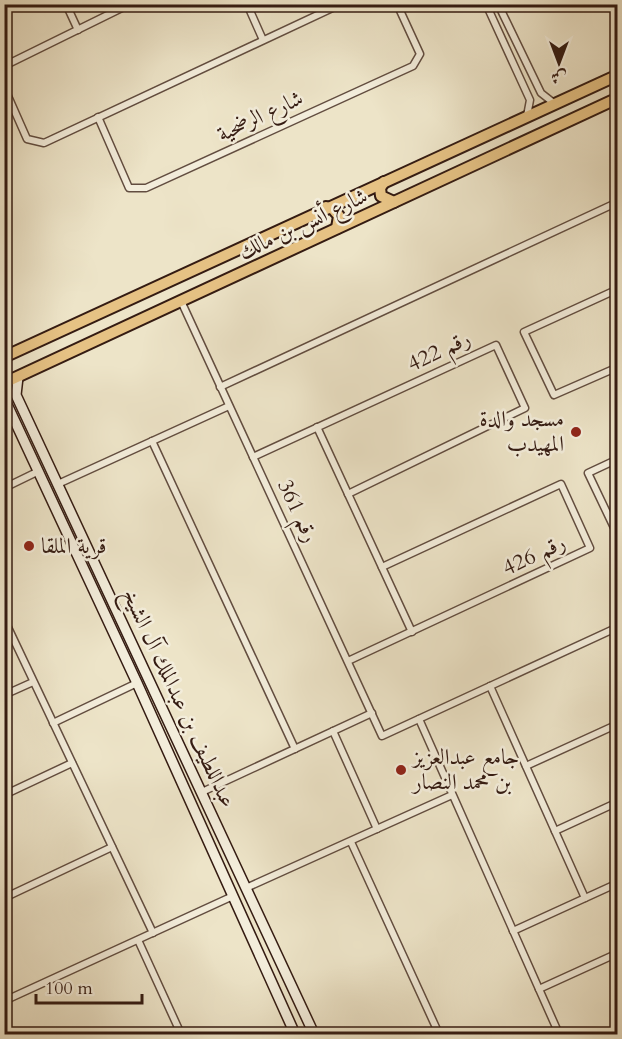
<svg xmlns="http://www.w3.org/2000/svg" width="622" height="1039" viewBox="0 0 622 1039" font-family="Cardo,Amiri,serif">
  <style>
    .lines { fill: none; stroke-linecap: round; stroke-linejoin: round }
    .street-casing { stroke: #624d40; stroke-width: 9 }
    .secondary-casing { stroke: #341b12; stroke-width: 12 }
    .primary-casing { stroke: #341b12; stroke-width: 14 }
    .street { stroke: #f3eddb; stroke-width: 6 }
    .secondary { stroke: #f3eddb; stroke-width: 9 }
    .primary { stroke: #e6c284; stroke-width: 10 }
    .poi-dot { fill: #8f2418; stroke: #f3eddb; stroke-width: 2 }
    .labels { text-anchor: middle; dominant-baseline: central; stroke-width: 5; stroke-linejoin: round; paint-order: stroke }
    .street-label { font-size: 22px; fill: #341b12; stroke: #f3eddb }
    .poi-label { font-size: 22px; fill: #341b12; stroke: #f3eddb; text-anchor: start }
  </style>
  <rect width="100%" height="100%" fill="#ede4c8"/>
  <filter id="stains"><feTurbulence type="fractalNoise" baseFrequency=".00333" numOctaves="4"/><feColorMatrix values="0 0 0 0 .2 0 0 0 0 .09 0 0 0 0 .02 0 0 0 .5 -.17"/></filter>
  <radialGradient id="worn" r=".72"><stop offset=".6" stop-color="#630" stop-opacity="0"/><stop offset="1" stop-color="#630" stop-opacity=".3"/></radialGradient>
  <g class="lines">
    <!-- street casing -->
    <g class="street-casing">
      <g id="street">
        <polyline points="66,4 78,30"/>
        <polyline points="247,4 263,40"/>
        <polyline points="486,4 530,100 527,116"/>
        <polyline points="498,4 541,93 555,104"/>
        <polyline points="4,66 130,4"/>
        <polyline points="4,87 27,139 44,143 341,4"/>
        <polyline points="98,117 129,188 146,188 413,66 420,54 397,4"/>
        <polyline points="618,289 524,332 554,395 618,367"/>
        <polyline points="181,301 382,736 618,627"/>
        <polyline points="220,387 618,202"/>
        <polyline points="317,427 412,632"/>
        <polyline points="152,441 295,749"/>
        <polyline points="253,457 496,345 525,408 348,494"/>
        <polyline points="618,459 588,473 618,536"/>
        <polyline points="58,484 229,406"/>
        <polyline points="4,488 39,471"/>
        <polyline points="4,619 153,933"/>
        <polyline points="348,661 590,548 561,484 382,567"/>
        <polyline points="490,686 585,898"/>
        <polyline points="4,695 33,682"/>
        <polyline points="419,719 559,1034"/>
        <polyline points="53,723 137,683"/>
        <polyline points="333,731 377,829"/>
        <polyline points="526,766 618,724"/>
        <polyline points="202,792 372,713"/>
        <polyline points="4,795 72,763"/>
        <polyline points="555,831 618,802"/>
        <polyline points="351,842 439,1034"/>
        <polyline points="246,888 452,795"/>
        <polyline points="4,898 112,847"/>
        <polyline points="513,931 618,883"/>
        <polyline points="138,940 181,1034"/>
        <polyline points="613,955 618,966"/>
        <polyline points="539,989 618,953"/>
        <polyline points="4,1001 233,896"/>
      </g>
    </g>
    <!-- secondary casing -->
    <g class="secondary-casing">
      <g id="secondary">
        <polyline points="18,377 16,395 314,1034"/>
        <polyline points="4,398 137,683 295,1034"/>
      </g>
    </g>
    <!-- primary casing -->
    <g class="primary-casing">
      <g id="primary">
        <polyline points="384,182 380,188 381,196 394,202"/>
        <polyline points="326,207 333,209 339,216 337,228"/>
        <polyline points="4,357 618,75"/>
        <polyline points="4,383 618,98"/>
      </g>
    </g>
    <!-- street -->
    <use href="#street" class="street"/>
    <!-- secondary -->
    <use href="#secondary" class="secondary"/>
    <!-- primary -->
    <use href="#primary" class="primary"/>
  </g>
  <!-- markers -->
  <g class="poi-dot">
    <circle cx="576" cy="432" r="6"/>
    <circle cx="29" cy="546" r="6"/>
    <circle cx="401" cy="770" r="6"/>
  </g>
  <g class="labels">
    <!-- street labels -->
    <g class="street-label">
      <text transform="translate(260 116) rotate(-25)">شارع الرضحية</text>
      <text transform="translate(303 224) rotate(-25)">شارع أنس بن مالك</text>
      <text transform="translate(439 351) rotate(-25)">رقم 422</text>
      <text transform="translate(298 511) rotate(65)">رقم 361</text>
      <text transform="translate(534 555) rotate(-25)">رقم 426</text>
      <text transform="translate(179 698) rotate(65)">عبداللطيف بن عبدالملك آل الشيخ</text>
    </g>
    <!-- poi labels -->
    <g class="poi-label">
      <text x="564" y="419" text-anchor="end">مسجد والدة<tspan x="564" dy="25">المهيدب</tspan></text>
      <text x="41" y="546">قرية الملقا</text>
      <text x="413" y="757">جامع عبدالعزيز<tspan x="413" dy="25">بن محمد النصار</tspan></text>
    </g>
  </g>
  <!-- margin -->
  <rect width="622" height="1039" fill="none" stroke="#ede4c8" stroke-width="24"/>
  <rect x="6" y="6" width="610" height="1027" fill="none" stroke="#341b12" stroke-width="3"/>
  <rect x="12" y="12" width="598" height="1015" fill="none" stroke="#341b12" stroke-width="1.5"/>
  <!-- north arrow -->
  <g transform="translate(559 63) rotate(180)" stroke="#f3eddb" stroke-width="4.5" paint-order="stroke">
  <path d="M0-4.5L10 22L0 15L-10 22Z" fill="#341b12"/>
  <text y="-9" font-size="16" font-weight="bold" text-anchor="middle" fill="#341b12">ش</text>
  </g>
  <!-- scale -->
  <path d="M36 994v9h106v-9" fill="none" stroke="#341b12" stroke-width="3"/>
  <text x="45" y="994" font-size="18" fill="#341b12" stroke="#f3eddb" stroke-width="4.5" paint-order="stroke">100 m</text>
  <rect width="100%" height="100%" filter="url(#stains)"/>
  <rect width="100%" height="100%" fill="url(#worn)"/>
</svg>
